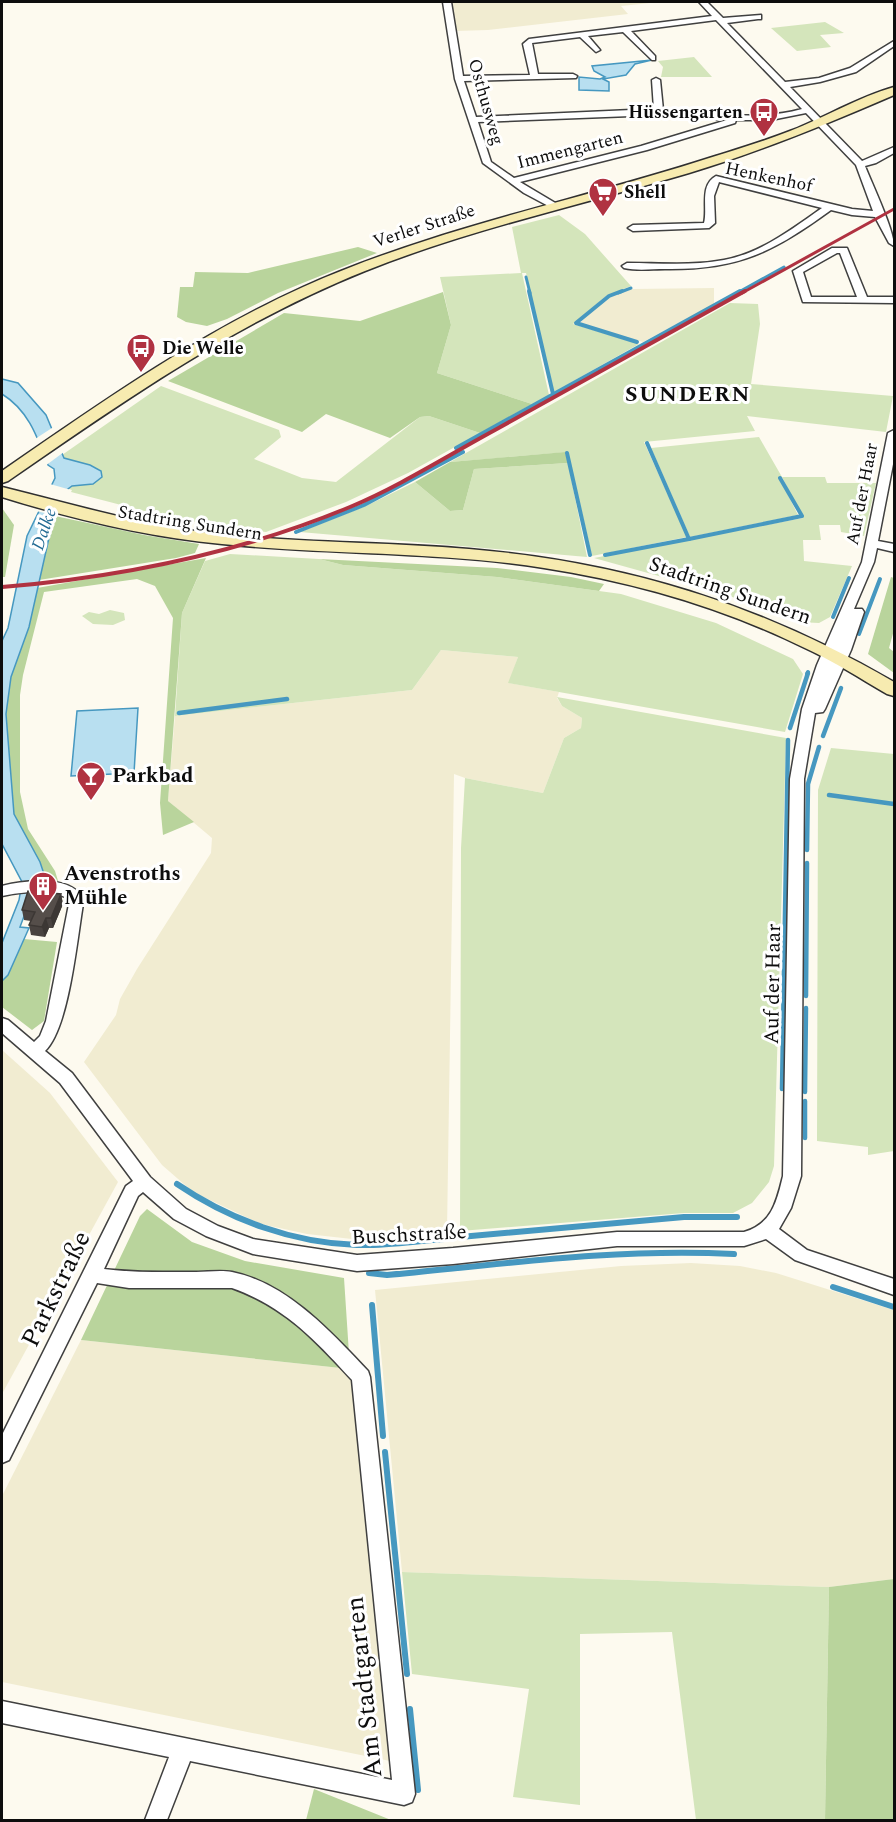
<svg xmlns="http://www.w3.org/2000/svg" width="896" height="1822" viewBox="0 0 896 1822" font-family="Spectral,serif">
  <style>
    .farmland { fill: #f1ecd1 }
    .green { fill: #d4e5bb }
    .forest { fill: #b9d49c }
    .water { fill: #b8dff0; stroke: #4698c0; stroke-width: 1.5 }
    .pier { fill: #fdfaef }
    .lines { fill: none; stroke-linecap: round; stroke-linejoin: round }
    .stream-far3 { stroke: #4698c0; stroke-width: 3 }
    .stream-far2 { stroke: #4698c0; stroke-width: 4 }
    .stream-far1 { stroke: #4698c0; stroke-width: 4.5 }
    .stream { stroke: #4698c0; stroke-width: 6 }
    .street-casing { stroke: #404040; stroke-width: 3 }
    .secondary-casing { stroke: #2f2f2f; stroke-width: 3 }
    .street { fill: #fff; fill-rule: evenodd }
    .secondary { fill: #f7ebb0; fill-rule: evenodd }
    .rail-far1 { stroke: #b03241; stroke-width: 3 }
    .rail { stroke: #b03241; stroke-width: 4 }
    .wall { fill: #494340 }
    .shaded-wall { fill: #3c3734 }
    .building { fill: #554e4a; stroke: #3c3734; stroke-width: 1.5 }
    .labels { text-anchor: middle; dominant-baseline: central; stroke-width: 6; stroke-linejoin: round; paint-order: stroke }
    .far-street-label { font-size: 18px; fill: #0d0d0d; stroke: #fff }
    .far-poi-label { font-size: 18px; font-weight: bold; fill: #0d0d0d; stroke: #fff; text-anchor: start }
    .far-water-label { font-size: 18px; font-style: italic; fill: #226a93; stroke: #fff }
    .street-label { font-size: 21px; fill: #0d0d0d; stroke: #fff }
    .poi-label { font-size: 21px; font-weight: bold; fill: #0d0d0d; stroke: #fff; text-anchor: start }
    .far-district-label { font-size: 22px; font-weight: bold; letter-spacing: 1.5px; fill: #0d0d0d; stroke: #fff }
    .near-street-label { font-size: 26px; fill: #0d0d0d; stroke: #fff }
  </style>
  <rect width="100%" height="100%" fill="#fdfaef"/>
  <!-- farmland -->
  <g class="farmland">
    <polygon points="451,2 660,2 621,6 628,14 488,30 455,31"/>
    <polygon points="714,288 714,304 643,342 579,324 592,310 610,297 632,289"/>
    <polygon points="441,650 518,657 509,683 559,692 557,698 562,706 582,718 581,728 564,738 543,793 465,778 454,774 447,1232 361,1240 307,1234 261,1224 193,1192 162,1165 84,1062 116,1015 120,999 137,969 211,853 212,838 168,801 175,716 412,690"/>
    <polygon points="2,1050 50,1093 118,1182 2,1394"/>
    <polygon points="691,1263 740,1266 776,1273 894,1310 894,1579 829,1587 402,1572 375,1290 621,1266"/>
    <polygon points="81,1340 350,1369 390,1761 2,1682 2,1496"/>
  </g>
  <!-- green -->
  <g class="green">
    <polygon points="825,22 844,33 820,35 831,47 797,51 771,28"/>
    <polygon points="694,57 712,77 661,77 663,67 658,61"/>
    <polygon points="559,215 585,234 631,286 606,296 573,324 639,344 554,392 526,273 522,273 549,395 532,404 437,373 451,325 440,277 521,273 512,227"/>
    <polygon points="730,303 758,304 760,324 751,384 893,396 886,432 747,416 755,431 644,442 687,537 592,556 568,452 450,462"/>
    <polygon points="161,386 279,430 281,437 254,459 302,478 336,482 420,417 429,416 480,433 408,473 346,502 266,532 227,528 156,514 71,492 72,490 68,489 72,486 93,484 90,465 64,458 62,455"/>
    <polygon points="759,437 782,477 825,477 827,483 876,483 864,536 841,532 840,525 819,525 821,540 803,540 804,561 852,566 830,617 819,623 798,622 727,595 594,558 803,518 782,477 779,477 798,515 690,537 651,448"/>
    <polygon points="568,463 587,557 300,532 366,506 415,482 450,511 463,510 474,469"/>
    <polygon points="230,554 319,559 343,565 497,577 621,594 716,623 793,659 803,674 785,732 508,683 518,657 441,650 412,690 175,716 182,613 205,561"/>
    <polygon points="110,610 124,613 125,620 113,625 93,624 82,616 89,612 99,614"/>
    <polygon points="557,697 786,738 774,1166 769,1182 752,1203 733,1213 684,1213 460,1231 461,848 465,778 543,793 564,738 581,728 582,718 562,706"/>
    <polygon points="831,748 894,754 894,1151 868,1155 868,1147 817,1141 818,790"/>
    <polygon points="402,1572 829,1587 825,1820 696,1820 672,1632 580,1634 580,1805 513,1797 529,1689 412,1674"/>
  </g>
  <!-- forest -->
  <g class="forest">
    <polygon points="358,247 377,253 278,293 227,319 207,326 186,322 177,317 180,287 193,287 195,272 248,273"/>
    <polygon points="443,292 451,325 437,373 532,404 480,433 429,416 420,417 390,438 326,414 302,432 168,381 284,313 360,321"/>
    <polygon points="565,452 568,463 474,469 463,510 450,511 415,482 450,462"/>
    <polygon points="2,508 14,525 5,577 2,577"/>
    <polygon points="55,516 144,535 199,544 195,553 176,558 39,580"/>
    <polygon points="206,558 182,613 168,801 194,822 163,835 160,803 173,618 155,586 137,579 44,592 23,675 20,695 20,792 28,829 55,871 59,884 47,883 40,862 14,815 6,714 11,677 29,627 37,588"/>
    <polygon points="319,559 497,568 571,577 604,584 599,591 497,577 343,565"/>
    <polygon points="891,577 894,578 894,630 889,648 894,652 894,673 868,654"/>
    <polygon points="24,939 57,942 44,1021 32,1030 2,1007 2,981 8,975"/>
    <polygon points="147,1209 192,1242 245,1261 344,1278 350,1369 81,1340 140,1216"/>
    <polygon points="894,1579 894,1820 825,1820 829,1587"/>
    <polygon points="314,1789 391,1820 426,1820 306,1820"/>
  </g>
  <!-- water -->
  <g class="water">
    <polygon points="652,60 635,64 626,75 603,79 609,82 609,91 579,90 579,77 600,79 605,77 594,71 592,66"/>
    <path d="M2 379 18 383 46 415 64 458 90 465 101 471 102 477 93 484 72 486 68 489 53 520 29 627 11 677 6 714 14 814 40 862 47 883 30 900 20 927 29 928 8 975 2 981V943L19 900 22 882 2 844V641L8 628 27 536 55 478 54 469 48 465C37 436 28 410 2 394Z"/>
    <polygon points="138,708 134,773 71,776 77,711"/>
  </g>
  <!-- pier -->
  <g class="pier">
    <polygon points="55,426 64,452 45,466 35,439"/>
    <polygon points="50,484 71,490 58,516 36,511"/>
  </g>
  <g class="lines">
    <!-- stream-far3 -->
    <g class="stream-far3">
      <polyline points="526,277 530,293"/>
      <polyline points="618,293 631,288"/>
      <polyline points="737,293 784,267"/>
    </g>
    <!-- stream-far2 -->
    <g class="stream-far2">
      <polyline points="529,291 553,394"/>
      <polyline points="622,291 609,296 576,323 637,342"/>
      <polyline points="456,448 740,291"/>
      <polyline points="567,453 590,555"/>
      <polyline points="296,532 364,505 463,452"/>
      <polyline points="689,539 802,516 780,478"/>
      <polyline points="605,555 689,539 647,443"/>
      <polyline points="833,617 849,578"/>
      <polyline points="859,634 880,579"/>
      <polyline points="807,674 808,672"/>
    </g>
    <!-- stream-far1 -->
    <g class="stream-far1">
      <polyline points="179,713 287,699"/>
      <polyline points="790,728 808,673"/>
      <polyline points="823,736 841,688"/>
      <polyline points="829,795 894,804"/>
      <polyline points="807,850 808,784 819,747"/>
      <polyline points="806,996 807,863"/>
      <polyline points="782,1089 788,740"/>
      <polyline points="805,1092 806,1008"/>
      <polyline points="805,1101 805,1138"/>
    </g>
    <!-- stream -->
    <g class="stream">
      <path d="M177 1184C230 1220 293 1243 357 1245 386 1246 415 1241 444 1239"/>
      <polyline points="460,1237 684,1217 737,1217"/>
      <path d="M369 1273 387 1275C503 1264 617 1248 734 1254"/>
      <polyline points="833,1287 894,1307"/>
      <polyline points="372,1305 383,1436"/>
      <polyline points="385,1452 407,1674"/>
      <polyline points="410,1709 418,1790"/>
    </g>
    <!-- street casing -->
    <g class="street-casing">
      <g id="street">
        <path d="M443 2H451L463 76 530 75 523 44 529 39 712 16 699 2H707L723 18 761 15V19H758L727 23 785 82 819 78 850 68 894 41V46L856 72 820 82 790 87 862 161 894 147V153L876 163 865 166C872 184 894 230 894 246L889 243 875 217 852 215 831 210C773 252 739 270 665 269 652 269 637 271 624 268L622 266 627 263C659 263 693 266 724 260 761 253 792 229 822 208L719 182 714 196 715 223 709 228 633 231 628 228 633 225 704 223C708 209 699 185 716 176L852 209 873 211 856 165 806 113 771 120H736L735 123 647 150 520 182 562 207 554 209 524 193 483 163 455 79ZM716 20 802 109C756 122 709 112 663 110L660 80 656 78 652 80 654 109 476 117 464 81 576 78 577 76 573 74H538L532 43 580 37 596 52 600 50 588 36 623 32 652 60H655V56L631 31ZM657 115 727 120 641 146 514 178 491 162 478 122Z"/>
        <path d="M832 248H847L867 297H894V303L803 302 793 271ZM837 253H840L857 297H811L803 272Z"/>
        <path d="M894 430V459L878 541 894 544V552L877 548 874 562 854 609H862L864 612 851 650 825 709 823 712 815 713 804 779 801 1176 791 1208 779 1229 807 1250 894 1279V1295L795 1260 766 1239 744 1246H617L453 1264 357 1271 253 1254 206 1236 174 1219 143 1192 138 1196 104 1269C135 1273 165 1272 196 1272 207 1272 221 1270 232 1272 287 1283 332 1333 368 1371L370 1377 415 1794 412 1802 404 1805 190 1761 167 1820H145L169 1757 2 1723V1701L392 1780 352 1380C315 1340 285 1307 232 1288H129L97 1283 9 1460 2 1463V1435L126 1186 133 1181 60 1083 2 1033V1018L8 1020 34 1042 40 1036 46 1021 69 904 65 897C48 889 21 892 2 896V886C22 881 62 876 78 892L83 904C77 939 69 1028 45 1051L72 1073 150 1177 186 1209 218 1226 253 1239 357 1255 453 1248 617 1232H744C772 1224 777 1201 783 1176L790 779 802 709 817 665 862 562 888 433Z"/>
      </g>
    </g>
    <!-- secondary casing -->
    <g class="secondary-casing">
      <g id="secondary">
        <path d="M894 87V95C827 124 759 152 689 173 581 205 470 229 365 271 235 323 122 402 8 481L2 483V471C99 404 195 336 303 287 432 229 572 202 706 159 734 150 762 142 790 131 824 118 858 97 894 87Z"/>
        <path d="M2 487C75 505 144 526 219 534 302 543 386 542 469 549 626 562 759 604 894 682V696L887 694C861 679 835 662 807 649 724 608 635 582 544 568 437 551 329 555 222 544 147 537 73 519 2 497Z"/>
      </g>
    </g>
    <!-- street -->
    <use href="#street" class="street"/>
    <!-- secondary -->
    <use href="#secondary" class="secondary"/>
    <!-- rail-far1 -->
    <polyline class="rail-far1" points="742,293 894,209"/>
    <!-- rail -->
    <path class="rail" d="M2 587C121 577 240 553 350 507 400 486 447 456 495 430 578 384 662 337 745 291"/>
  </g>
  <!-- wall -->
  <polygon class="wall" points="61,894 63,904 53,928 49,928 45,937 31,935 29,925 31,921 24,920 22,910"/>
  <!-- shaded-wall -->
  <g class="shaded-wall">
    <polygon points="61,894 63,904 53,928 51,918"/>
    <polygon points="46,918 49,928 45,937 42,927"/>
  </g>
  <!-- building -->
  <polygon class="building" points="28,891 61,894 51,918 46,918 42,927 29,925 35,912 22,910"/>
  <!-- icons -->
  <defs>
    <g id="bus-pin" transform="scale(1.5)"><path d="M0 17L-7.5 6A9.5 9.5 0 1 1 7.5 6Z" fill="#b03241" stroke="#fff"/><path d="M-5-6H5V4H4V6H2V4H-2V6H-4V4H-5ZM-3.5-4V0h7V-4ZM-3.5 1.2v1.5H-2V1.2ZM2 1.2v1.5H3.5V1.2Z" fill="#fff"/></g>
    <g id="supermarket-pin" transform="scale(1.5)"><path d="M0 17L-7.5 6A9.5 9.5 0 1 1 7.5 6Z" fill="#b03241" stroke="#fff"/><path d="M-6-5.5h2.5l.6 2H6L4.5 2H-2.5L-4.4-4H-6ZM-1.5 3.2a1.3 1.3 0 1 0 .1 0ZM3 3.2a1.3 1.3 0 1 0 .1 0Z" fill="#fff"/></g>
    <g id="bar-pin" transform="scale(1.5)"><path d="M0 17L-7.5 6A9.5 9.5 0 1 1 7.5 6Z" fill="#b03241" stroke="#fff"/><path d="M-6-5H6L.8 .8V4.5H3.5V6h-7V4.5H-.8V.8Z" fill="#fff"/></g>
    <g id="building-pin" transform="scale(1.5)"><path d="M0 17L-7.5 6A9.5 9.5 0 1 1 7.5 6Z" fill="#b03241" stroke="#fff"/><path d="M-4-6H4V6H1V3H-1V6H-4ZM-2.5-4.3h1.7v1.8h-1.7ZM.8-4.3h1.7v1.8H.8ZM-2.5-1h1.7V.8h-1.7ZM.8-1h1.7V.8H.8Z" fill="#fff"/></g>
  </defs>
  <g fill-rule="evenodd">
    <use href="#bus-pin" x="764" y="112"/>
    <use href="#supermarket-pin" x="603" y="192"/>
    <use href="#bus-pin" x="141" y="348"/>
    <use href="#bar-pin" x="91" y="776"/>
    <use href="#building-pin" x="43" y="886"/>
  </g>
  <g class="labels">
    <!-- far-street labels -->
    <g class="far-street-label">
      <text transform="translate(486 102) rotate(74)">Osthusweg</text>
      <text transform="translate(570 150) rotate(-14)">Immengarten</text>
      <text transform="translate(769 177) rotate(12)">Henkenhof</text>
      <text transform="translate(424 226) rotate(-18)">Verler Straße</text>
      <text transform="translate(862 494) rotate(-79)">Auf der Haar</text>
      <text transform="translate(190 523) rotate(9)">Stadtring Sundern</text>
    </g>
    <!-- far-poi labels -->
    <g class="far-poi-label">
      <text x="743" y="112" text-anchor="end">Hüssengarten</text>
      <text x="624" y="192">Shell</text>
      <text x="162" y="348">Die Welle</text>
    </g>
    <!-- far-water labels -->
    <g class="far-water-label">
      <text transform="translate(44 529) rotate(-71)">Dalke</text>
    </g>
    <!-- street labels -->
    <g class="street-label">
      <text transform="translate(730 591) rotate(19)">Stadtring Sundern</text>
      <text transform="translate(773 984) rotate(-89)">Auf der Haar</text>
      <text transform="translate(409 1235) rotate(-3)">Buschstraße</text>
    </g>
    <!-- poi labels -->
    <g class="poi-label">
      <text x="112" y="776">Parkbad</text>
      <text x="64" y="874">Avenstroths<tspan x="64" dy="24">Mühle</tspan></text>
    </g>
    <!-- far-district labels -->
    <g class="far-district-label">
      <text x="688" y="394">SUNDERN</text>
    </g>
    <!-- near-street labels -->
    <g class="near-street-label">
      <text transform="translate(56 1289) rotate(-64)">Parkstraße</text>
      <text transform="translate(364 1687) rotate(-96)">Am Stadtgarten</text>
    </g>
  </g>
  <!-- border -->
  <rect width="896" height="1822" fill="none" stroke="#0d0d0d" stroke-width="6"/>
</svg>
